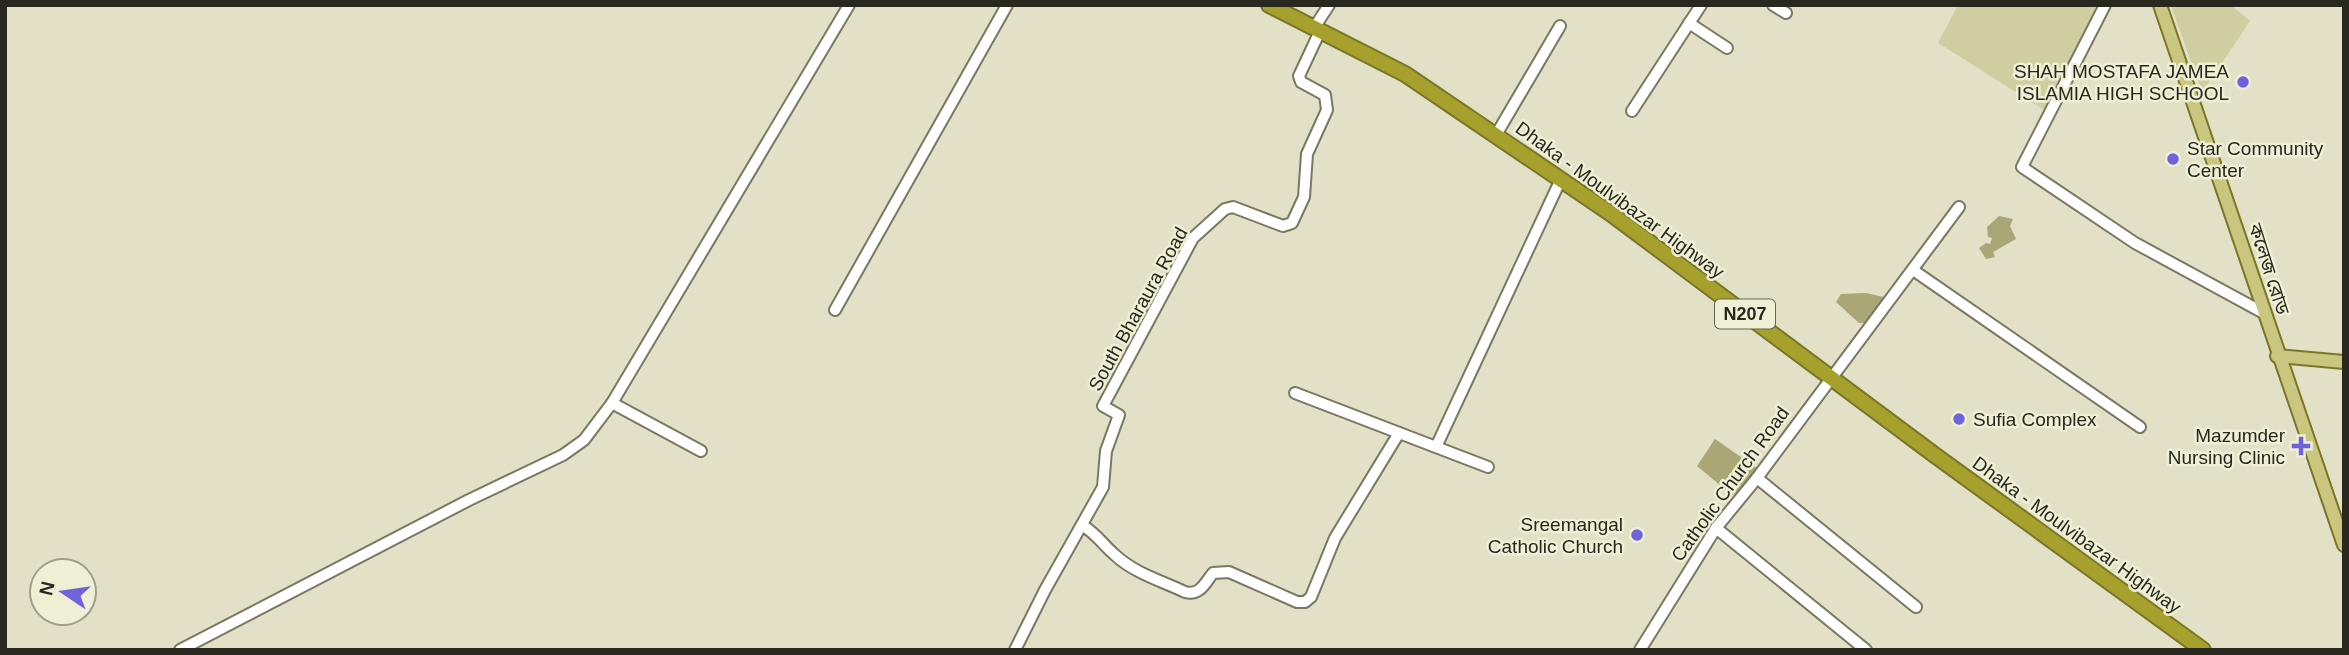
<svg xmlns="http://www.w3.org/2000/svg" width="2349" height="655" viewBox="0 0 2349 655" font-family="Arial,'Noto Sans Bengali',sans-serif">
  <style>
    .green { fill: #cfcea1 }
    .water { fill: #a9a776 }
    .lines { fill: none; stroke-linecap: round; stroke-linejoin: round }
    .minor-casing { stroke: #797862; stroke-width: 14 }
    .major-casing { stroke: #7a7627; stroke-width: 16 }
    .highway-casing { stroke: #7a7627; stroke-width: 18 }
    .minor { stroke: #fff; stroke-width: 10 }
    .major { stroke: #cac680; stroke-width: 12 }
    .highway { stroke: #a6a02c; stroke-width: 14 }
    .poi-dot { fill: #6f63dd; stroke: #efefd5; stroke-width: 2.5 }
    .labels { text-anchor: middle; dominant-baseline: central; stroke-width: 5; stroke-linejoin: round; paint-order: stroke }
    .shield { fill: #efefd5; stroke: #646456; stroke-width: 2 }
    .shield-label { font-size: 18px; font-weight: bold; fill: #28281f }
    .poi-label { font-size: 19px; fill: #28281f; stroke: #efefd5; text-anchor: end }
    .street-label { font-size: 19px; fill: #28281f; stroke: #efefd5 }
  </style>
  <rect width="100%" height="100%" fill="#e2e1c8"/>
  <!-- green -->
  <g class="green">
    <polygon points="1958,5 2103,5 2046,111 1938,43"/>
    <polygon points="2175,5 2231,5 2250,21 2202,93 2172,8"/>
  </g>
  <!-- water -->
  <g class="water">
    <polygon points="1999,216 2013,219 2010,226 2016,239 1993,252 1995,257 1986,259 1979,248 1986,243 1990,244 1992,238 1988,237 1987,227"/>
    <polygon points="1866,293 1888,298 1869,323 1859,323 1836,302 1841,294"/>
    <polygon points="1715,439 1758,469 1743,491 1732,495 1697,466"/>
  </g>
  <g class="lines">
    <!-- minor casing -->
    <g class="minor-casing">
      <g id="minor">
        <polyline points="1773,5 1786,13"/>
        <polyline points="2105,5 2022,167 2135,243 2262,312"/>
        <polyline points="1689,23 1727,48"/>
        <polyline points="1314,28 1329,5"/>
        <polyline points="1632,111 1701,5"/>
        <polyline points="1496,135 1560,26"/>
        <polyline points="1913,270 2140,427"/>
        <polyline points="835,310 1007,5"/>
        <polyline points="1295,393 1488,467"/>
        <polyline points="612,403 701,451"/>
        <polyline points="1436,447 1561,179"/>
        <polyline points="1757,478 1916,607"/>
        <path d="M1082 525C1099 536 1101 543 1115 555 1134 573 1162 581 1185 592 1200 596 1205 583 1213 573L1229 572 1297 602H1305L1311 597 1335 538 1399 433"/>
        <polyline points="1716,528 1866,650"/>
        <polyline points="180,650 469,500 563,455 584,440 612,403 849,5"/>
        <polyline points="1015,650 1045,590 1103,487 1106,451 1119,415 1103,406 1193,238 1225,209 1233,207 1283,226 1292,223 1304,197 1307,154 1327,110 1325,95 1301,82 1299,76 1320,31"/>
        <polyline points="1640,650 1716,528 1757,478 1959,207"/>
      </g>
    </g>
    <!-- major casing -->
    <g class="major-casing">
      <g id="major">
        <polyline points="2160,5 2344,545"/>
        <polyline points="2277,356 2344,362"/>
      </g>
    </g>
    <!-- highway casing -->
    <g class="highway-casing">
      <polyline id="highway" points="1269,5 1405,74 1610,213 1936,456 2203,650"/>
    </g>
    <!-- minor -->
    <use href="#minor" class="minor"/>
    <!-- major -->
    <use href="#major" class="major"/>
    <!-- highway -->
    <use href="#highway" class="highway"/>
  </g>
  <!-- markers -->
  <g class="poi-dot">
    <circle cx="2243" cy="82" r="7"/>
    <circle cx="2173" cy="159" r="7"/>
    <circle cx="1959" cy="419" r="7"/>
    <path d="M2297.5 435.5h7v7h7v7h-7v7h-7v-7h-7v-7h7z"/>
    <circle cx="1637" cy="535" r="7"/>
  </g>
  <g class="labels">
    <!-- shield labels -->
    <rect class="shield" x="1715" y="299.5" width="60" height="29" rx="5"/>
    <g class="shield-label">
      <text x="1745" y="314">N207</text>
    </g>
    <!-- poi labels -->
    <g class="poi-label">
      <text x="2229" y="71">SHAH MOSTAFA JAMEA<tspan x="2229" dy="22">ISLAMIA HIGH SCHOOL</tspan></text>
      <text x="2187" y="148" text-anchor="start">Star Community<tspan x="2187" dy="22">Center</tspan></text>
      <text x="1973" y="419" text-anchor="start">Sufia Complex</text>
      <text x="2285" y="435">Mazumder<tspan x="2285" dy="22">Nursing Clinic</tspan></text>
      <text x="1623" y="524">Sreemangal<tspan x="1623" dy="22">Catholic Church</tspan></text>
    </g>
    <!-- street labels -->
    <g class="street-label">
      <text transform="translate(1620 200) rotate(36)">Dhaka - Moulvibazar Highway</text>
      <text transform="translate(2269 269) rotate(72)">কলেজ রোড</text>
      <text transform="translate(1138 309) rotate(-61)">South Bharaura Road</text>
      <text transform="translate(1730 484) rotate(-54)">Catholic Church Road</text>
      <text transform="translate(2077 535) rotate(36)">Dhaka - Moulvibazar Highway</text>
    </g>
  </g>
  <!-- border -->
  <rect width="2349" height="655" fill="none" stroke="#28281f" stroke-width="14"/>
  <!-- north arrow -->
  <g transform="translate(63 592) rotate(283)"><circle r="33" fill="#efefd5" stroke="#9f9f8c" stroke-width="2"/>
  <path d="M0-5L12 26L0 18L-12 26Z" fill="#6f63dd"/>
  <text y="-10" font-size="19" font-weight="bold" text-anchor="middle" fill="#28281f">N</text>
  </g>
</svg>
